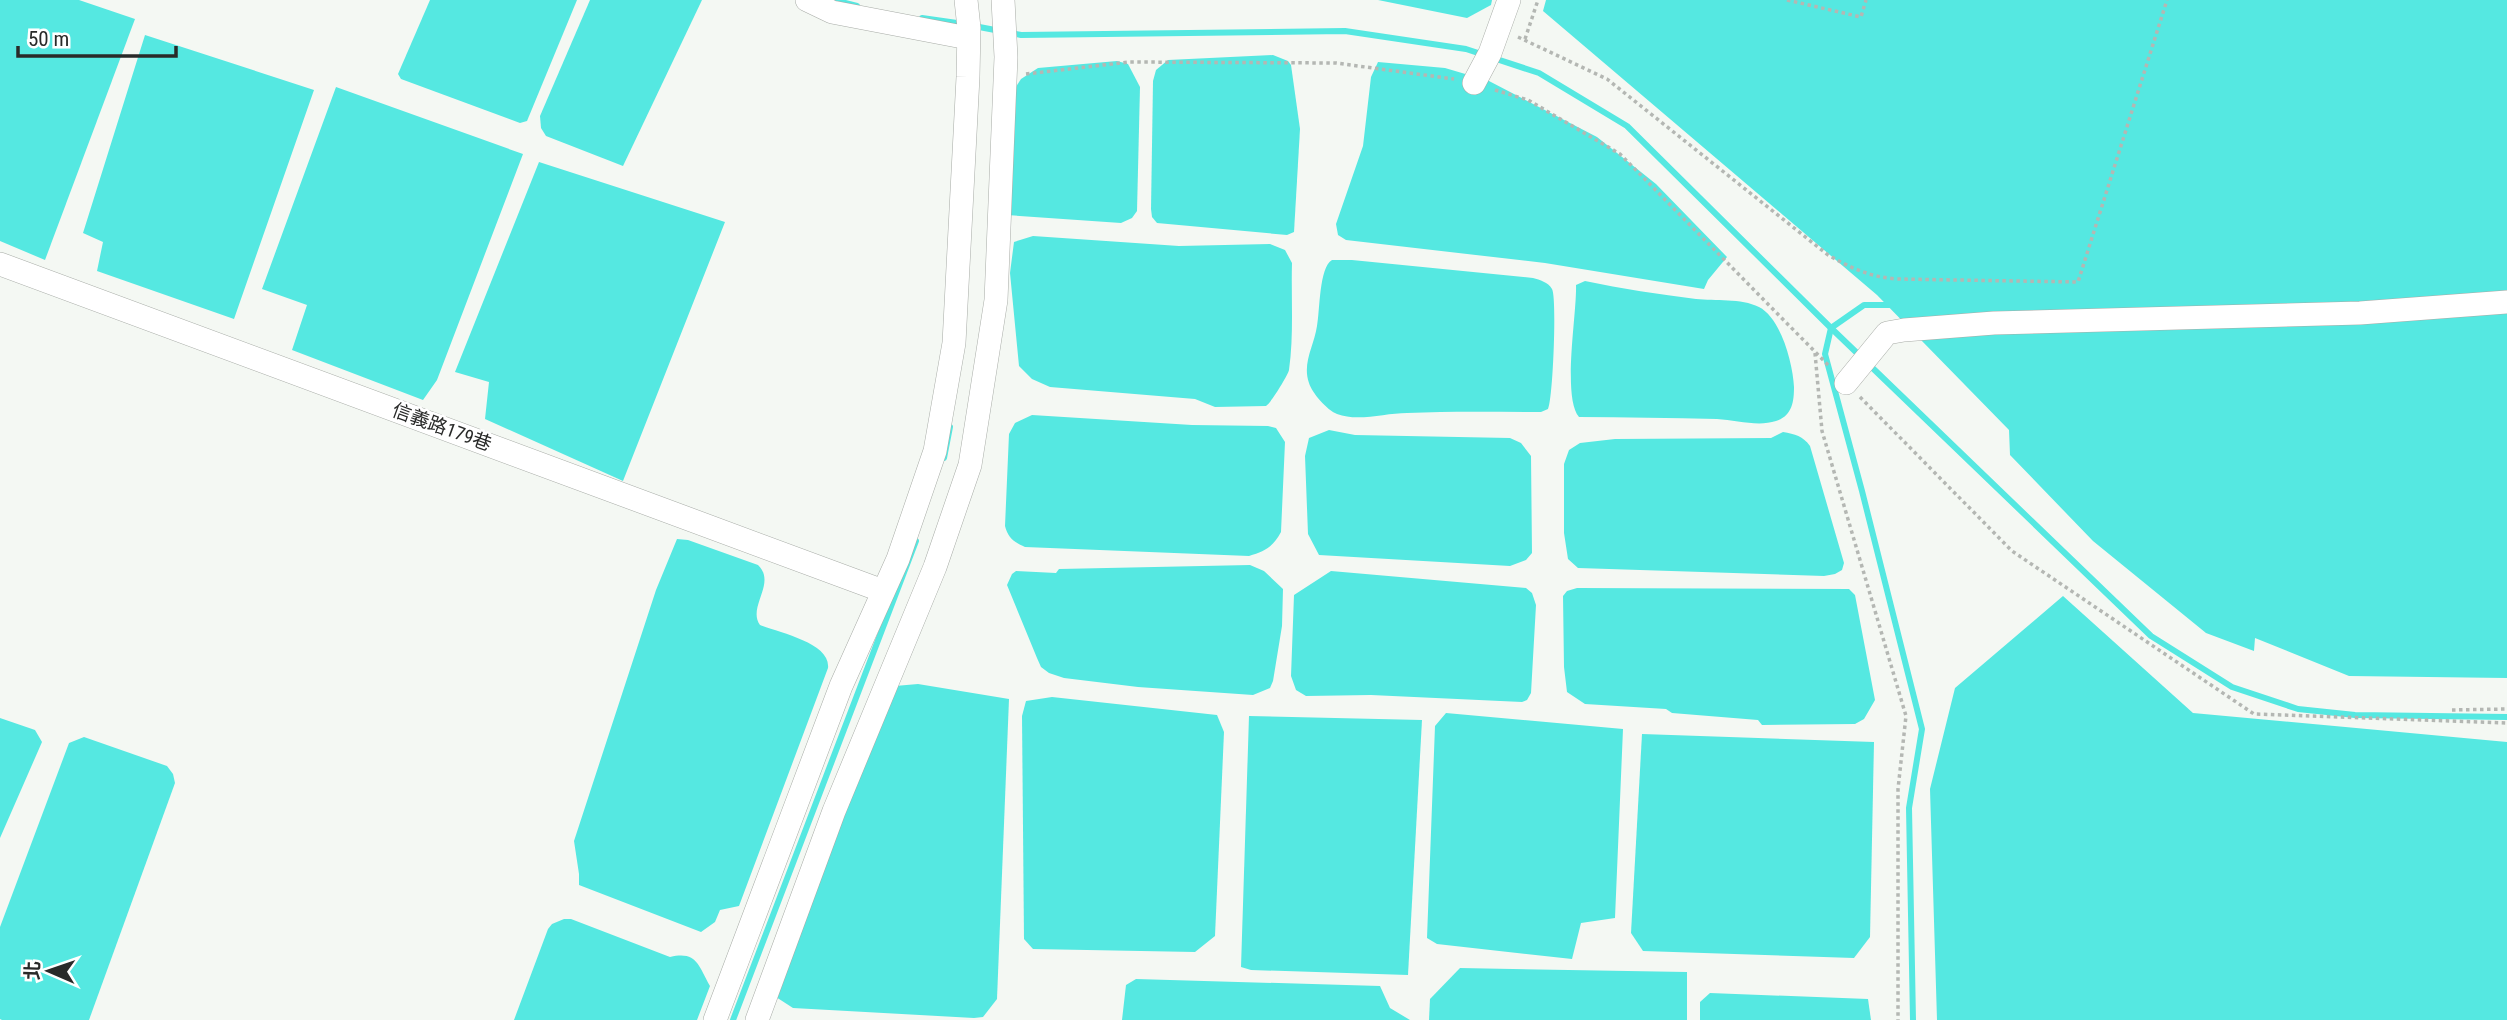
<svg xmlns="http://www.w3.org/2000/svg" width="2507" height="1020" viewBox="0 0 2507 1020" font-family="'Roboto Condensed','Noto Sans TC',sans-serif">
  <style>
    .water { fill: #55e8e1 }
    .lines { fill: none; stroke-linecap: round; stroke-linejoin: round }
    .stream { stroke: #55e8e1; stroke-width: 6 }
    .minor-casing { stroke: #a8aca7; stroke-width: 24 }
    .path { stroke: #b4b7b3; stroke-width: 3.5; stroke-dasharray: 3.5 3.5; stroke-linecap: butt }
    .minor { stroke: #fff; stroke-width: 23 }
    .labels { text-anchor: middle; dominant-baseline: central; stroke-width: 5; stroke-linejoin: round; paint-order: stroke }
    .street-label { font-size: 19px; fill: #292a29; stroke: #fff }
  </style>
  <rect width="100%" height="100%" fill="#f4f8f3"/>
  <!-- water -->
  <g class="water">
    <polygon points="0,0 79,0 135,19 45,260 0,241"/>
    <polygon points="430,0 577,0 527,121 520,123 401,79 398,74"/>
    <polygon points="590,0 702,0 623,166 546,136 541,128 540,116"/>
    <polygon points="1378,0 1492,0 1491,5 1467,18"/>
    <polygon points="1546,0 2507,0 2507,678 2349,676 2255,638 2254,651 2206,633 2093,541 2010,455 2009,430 1877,295 1543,11"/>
    <polygon points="145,35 314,90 234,319 97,271 103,242 83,233"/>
    <polygon points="1273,55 1288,61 1291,65 1300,129 1294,232 1287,235 1157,223 1152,217 1151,209 1153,81 1156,70 1168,60"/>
    <polygon points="1117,61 1128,64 1140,87 1137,211 1132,218 1121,223 1007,215 1014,90 1021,79 1038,68"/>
    <polygon points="1378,62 1445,68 1489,81 1597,137 1656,184 1727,257 1708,280 1704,289 1545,263 1346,240 1338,235 1336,224 1363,146 1371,77"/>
    <polygon points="336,87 523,154 437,380 423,400 292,350 307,305 262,289"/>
    <polygon points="539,162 725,222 623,481 485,419 489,382 455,372"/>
    <path d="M1033 236 1179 246 1270 244 1285 250 1292 263C1291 298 1294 335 1289 370 1288 375 1271 403 1266 406L1215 407 1195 399 1050 387 1032 379 1019 366 1010 273 1014 242Z"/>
    <path d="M1332 260H1352L1533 278C1540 280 1548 282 1552 289 1557 297 1553 399 1548 409L1541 412C1496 412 1451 411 1407 413 1385 413 1358 422 1337 414 1327 410 1312 393 1309 383 1302 363 1314 346 1317 326 1320 311 1319 267 1332 260Z"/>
    <path d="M1585 281C1622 289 1659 294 1696 299 1715 301 1741 298 1759 307 1781 318 1793 364 1794 387 1794 402 1792 416 1776 421 1758 427 1736 420 1717 419 1671 418 1625 417 1579 417 1562 397 1577 314 1576 285Z"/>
    <path d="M1032 415 1192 425 1268 426 1276 428 1285 442 1281 532C1273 547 1265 551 1249 556L1025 547C1014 542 1008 538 1005 526L1009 434 1015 423Z"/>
    <polygon points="1329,430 1355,435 1510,438 1521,443 1531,456 1532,553 1526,560 1510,566 1319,555 1308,534 1305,456 1309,438"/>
    <path d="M1783 432C1795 434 1803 436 1810 446L1844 563 1842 570 1835 574 1824 576 1578 568 1568 559 1564 533V464L1569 450 1580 443 1615 439 1771 438Z"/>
    <path d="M677 539 688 540 758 565C777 583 747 607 760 625 780 633 831 643 828 668L739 906 720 910 715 922 701 932 579 885V874L574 841 656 590Z"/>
    <polygon points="1250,565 1264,571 1283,589 1282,626 1273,681 1270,688 1253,695 1138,687 1064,678 1049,673 1041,667 1037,658 1007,585 1012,574 1016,571 1056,573 1059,569"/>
    <polygon points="1331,571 1526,588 1532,593 1536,605 1531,693 1527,700 1522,702 1371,695 1306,696 1296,690 1291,676 1294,595"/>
    <polygon points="1577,588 1849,589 1855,595 1875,700 1864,719 1855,724 1762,725 1758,720 1672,713 1666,709 1585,704 1567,692 1564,667 1563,596 1567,591"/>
    <polygon points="2063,596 2193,713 2507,742 2507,1020 1937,1020 1930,789 1955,688"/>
    <polygon points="918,684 1009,699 997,999 983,1017 974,1018 793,1008 776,997 778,985 895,686"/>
    <polygon points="1052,697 1217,715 1224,732 1215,936 1195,952 1033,949 1024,939 1022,716 1026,701"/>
    <polygon points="1446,713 1623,729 1615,918 1581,923 1572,959 1437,944 1427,938 1435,726"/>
    <polygon points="1249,716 1422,720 1408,975 1251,970 1241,967"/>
    <polygon points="0,718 35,730 42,742 0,838"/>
    <polygon points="1642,734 1874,742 1870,937 1854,958 1643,951 1631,933"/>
    <polygon points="84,737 167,766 173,774 175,783 89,1020 2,1020 0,1019 0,927 69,743"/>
    <path d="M564 919H571L670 957C697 951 698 965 710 986L697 1020H514L548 929 552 924Z"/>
    <polygon points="1460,968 1687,972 1687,1020 1429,1020 1430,999"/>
    <polygon points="1136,979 1380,986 1390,1008 1410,1020 1122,1020 1126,985"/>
    <polygon points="1710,993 1868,999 1871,1020 1700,1020 1700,1002"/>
  </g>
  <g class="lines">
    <!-- stream -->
    <g class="stream">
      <polyline points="834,0 857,6"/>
      <polyline points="922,18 964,24"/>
      <polyline points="974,26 1021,35 1345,31 1466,49 1539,73 1627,126 1831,328 2151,636 2232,687 2298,709 2355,715 2507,717"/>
      <polyline points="1893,305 1864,305 1831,328 1825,354 1862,491 1922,729 1909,808 1913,1020"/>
      <polyline points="944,458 950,427"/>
      <polyline points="733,1020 916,541"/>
    </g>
    <!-- minor casing -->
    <g class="minor-casing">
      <g id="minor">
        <polyline points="807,0 832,12 968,38"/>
        <polyline points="1474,83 1490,53 1509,0"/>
        <polyline points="0,264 883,591"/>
        <polyline points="1846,383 1887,333 1904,330 1994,323 2360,313 2507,302"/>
        <polyline points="715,1020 841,686 898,559 935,451 954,343 968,77 969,28 966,0"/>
        <polyline points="757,1020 834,811 935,567 970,465 996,300 1006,57 1003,0"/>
      </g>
    </g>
    <!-- path -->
    <g class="path">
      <polyline points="1787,0 1861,17 1866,0"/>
      <path d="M1518 37 1607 79 1828 255C1851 268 1870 277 1897 279L2078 282 2167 0"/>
      <polyline points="1525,39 1538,0"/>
      <polyline points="1026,74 1129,62 1336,63 1454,79"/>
      <polyline points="1495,90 1528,100 1620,154 1830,367"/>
      <polyline points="1815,353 1822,431 1906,716 1898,789 1898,1020"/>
      <polyline points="1860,397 2012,551 2254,714 2507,723"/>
      <polyline points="2452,710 2507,709"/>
    </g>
    <!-- minor -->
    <use href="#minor" class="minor"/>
  </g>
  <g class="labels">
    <!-- street labels -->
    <g class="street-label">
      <text transform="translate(442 427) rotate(20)">信義路179巷</text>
    </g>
  </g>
  <!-- north arrow -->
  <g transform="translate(49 971) rotate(272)" stroke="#ffffff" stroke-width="5" paint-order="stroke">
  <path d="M0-5L12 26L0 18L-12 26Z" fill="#292a29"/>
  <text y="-10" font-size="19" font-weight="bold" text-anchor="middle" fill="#292a29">北</text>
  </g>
  <!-- scale -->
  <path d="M18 46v10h158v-10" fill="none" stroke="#292a29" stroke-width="3.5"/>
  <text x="28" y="46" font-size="21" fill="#292a29" stroke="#ffffff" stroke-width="5" paint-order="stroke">50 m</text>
</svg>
